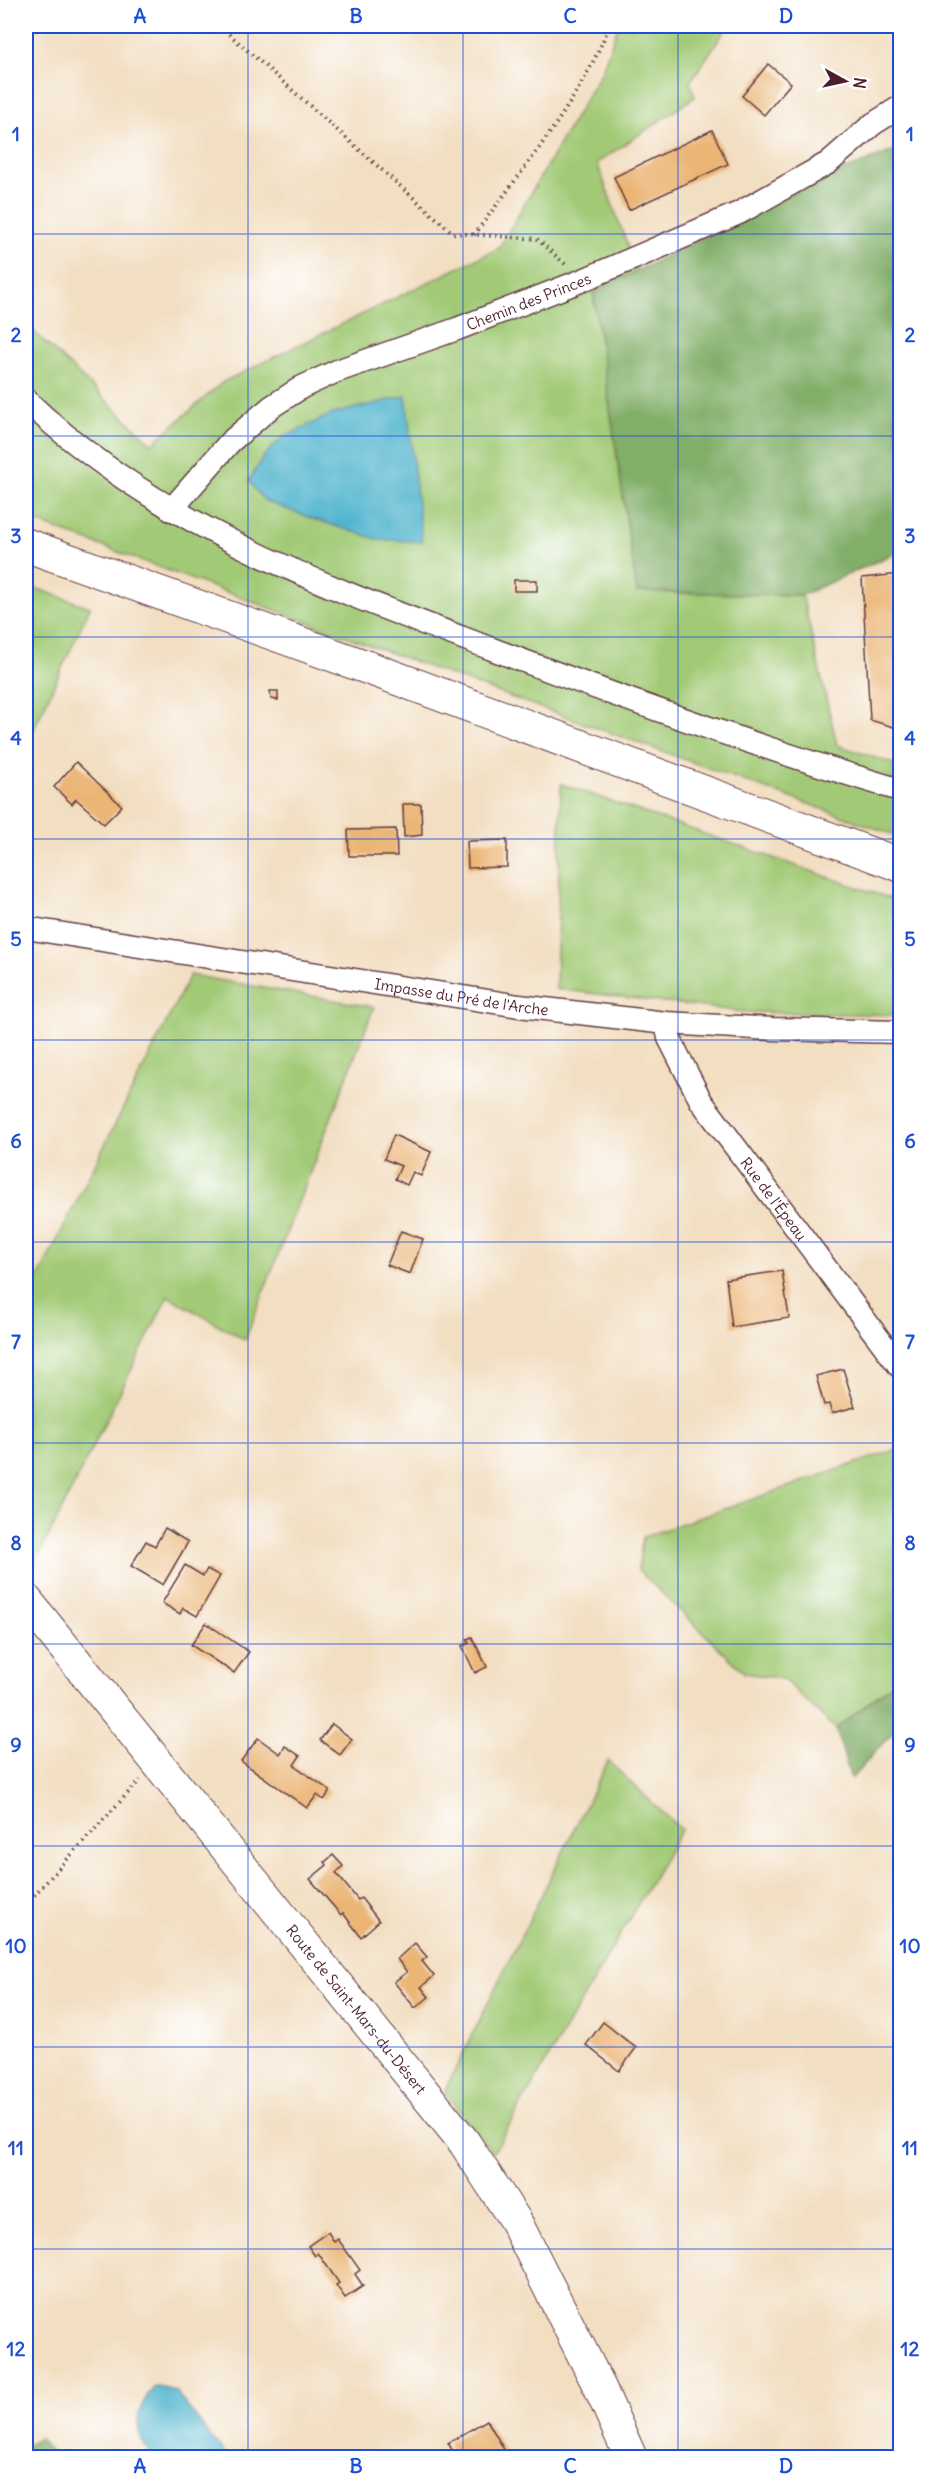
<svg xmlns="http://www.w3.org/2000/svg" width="926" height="2483" viewBox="0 0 926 2483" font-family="Delius,sans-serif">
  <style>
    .green { fill: #a2ca76; stroke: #767450; stroke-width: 1.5 }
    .forest { fill: #81ae67; stroke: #666649; stroke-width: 1.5 }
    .water { fill: #4eb3cd; stroke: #4c697c; stroke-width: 1.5 }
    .building { fill: #ebb576 }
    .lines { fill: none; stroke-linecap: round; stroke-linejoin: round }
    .street-casing { stroke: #633c42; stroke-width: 25 }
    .secondary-casing { stroke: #633c42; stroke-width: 34 }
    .primary-casing { stroke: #633c42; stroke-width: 35 }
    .path { stroke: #633c42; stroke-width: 4; stroke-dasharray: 1.5 4.5; stroke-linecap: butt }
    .street { stroke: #fff; stroke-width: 22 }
    .secondary { stroke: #fff; stroke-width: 32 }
    .primary { stroke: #fff; stroke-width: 33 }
    .grid { fill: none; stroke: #1d4ed8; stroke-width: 1.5; stroke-opacity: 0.55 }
    .labels { text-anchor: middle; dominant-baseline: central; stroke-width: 6; stroke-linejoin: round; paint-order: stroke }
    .street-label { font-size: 15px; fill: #4a1f2b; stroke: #fff }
    .neatline { fill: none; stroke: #1d4ed8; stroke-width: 2 }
    .grid-label { font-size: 20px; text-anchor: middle; font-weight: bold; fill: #1d4ed8 }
  </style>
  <rect width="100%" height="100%" fill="#fff"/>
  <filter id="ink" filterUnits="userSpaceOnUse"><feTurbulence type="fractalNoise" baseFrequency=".0167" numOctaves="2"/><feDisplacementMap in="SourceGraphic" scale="12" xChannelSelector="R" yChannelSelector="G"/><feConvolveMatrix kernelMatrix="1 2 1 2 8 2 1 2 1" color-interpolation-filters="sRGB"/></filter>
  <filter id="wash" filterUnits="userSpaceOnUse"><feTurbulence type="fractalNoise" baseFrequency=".008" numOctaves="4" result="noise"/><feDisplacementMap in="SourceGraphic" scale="24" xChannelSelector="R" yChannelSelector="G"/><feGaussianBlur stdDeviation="1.35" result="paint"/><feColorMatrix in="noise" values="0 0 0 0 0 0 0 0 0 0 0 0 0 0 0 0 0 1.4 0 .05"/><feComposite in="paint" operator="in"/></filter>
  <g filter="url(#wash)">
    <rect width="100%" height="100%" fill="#f2dec1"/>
    <!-- green -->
    <g class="green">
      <polygon points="618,26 728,26 690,82 695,97 597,163 637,271 593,293 637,592 802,595 837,745 900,766 900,837 472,683 26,518 26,324 152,444 223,382 499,248 602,71"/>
      <polygon points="26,585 90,607 26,746"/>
      <polygon points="561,784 900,902 900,1015 745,1012 556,989"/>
      <polygon points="190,975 374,1007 245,1340 168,1296 27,1579 26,1577 26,1302"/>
      <polygon points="900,1448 900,1659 892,1684 836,1729 783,1679 745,1673 638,1570 643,1537"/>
      <polygon points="608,1761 681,1830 493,2153 444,2092"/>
    </g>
    <!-- forest -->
    <g class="forest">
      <polygon points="900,148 900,410 896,414 900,465 900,551 802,595 637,592 593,293 807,185"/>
      <polygon points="900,1659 900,1724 851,1779 836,1729 892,1684"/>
      <polygon points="39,2438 55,2457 26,2457 26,2446"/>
    </g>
    <!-- water -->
    <g class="water">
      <polygon points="406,396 422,542 377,539 316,520 265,501 254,488 249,480 265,455 282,438 332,414"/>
      <path d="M154 2386 175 2391 227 2457H151C133 2425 133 2416 154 2386Z"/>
    </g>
    <g id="blocks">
      <!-- building -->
      <g class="building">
        <polygon points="768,64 791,83 764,115 742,96"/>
        <polygon points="712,130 728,164 629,210 614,177"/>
        <polygon points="900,574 900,729 870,720 862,578"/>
        <rect x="514" y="580" width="23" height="11"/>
        <polygon points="270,691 278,691 278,700 271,699"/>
        <polygon points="76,762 122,806 104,824 76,799 72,804 54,787"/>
        <polygon points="403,804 421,804 422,835 404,837"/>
        <polygon points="396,829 397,856 349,856 348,830"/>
        <polygon points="507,840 507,867 468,868 467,841"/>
        <polygon points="394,1135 431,1152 421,1176 413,1172 407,1185 395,1179 401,1166 384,1159"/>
        <polygon points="401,1231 423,1239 410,1274 387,1265"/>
        <polygon points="782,1271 789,1318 732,1327 726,1279"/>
        <polygon points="843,1369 855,1407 832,1413 829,1404 824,1405 816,1376"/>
        <polygon points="165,1528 188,1542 163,1585 131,1566 146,1541 155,1546"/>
        <polygon points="185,1565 203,1576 207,1569 220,1576 197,1616 183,1608 180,1614 162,1603"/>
        <polygon points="206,1623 249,1652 234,1673 191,1645"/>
        <polygon points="472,1637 487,1667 475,1673 462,1646 469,1643 467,1639"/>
        <polygon points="332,1724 352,1739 340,1755 320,1740"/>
        <polygon points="258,1738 280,1754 285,1746 300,1756 294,1765 330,1791 324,1800 317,1795 307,1808 241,1761"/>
        <polygon points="333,1855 343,1866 336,1873 358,1900 361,1898 379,1921 361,1937 343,1913 341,1915 310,1879 327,1865 325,1862"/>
        <polygon points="415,1943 427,1957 422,1961 434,1976 421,1987 429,1997 415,2008 394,1982 407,1972 397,1959"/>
        <polygon points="603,2022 636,2048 619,2071 586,2045"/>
        <polygon points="328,2232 334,2242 338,2239 360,2270 355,2274 363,2286 345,2298 336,2285 339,2283 318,2253 315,2256 308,2246"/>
        <polygon points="487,2420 509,2458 457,2458 448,2443"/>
      </g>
    </g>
  </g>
  <g filter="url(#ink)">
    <use href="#blocks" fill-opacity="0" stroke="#633c42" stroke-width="1.5"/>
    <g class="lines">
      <!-- street casing -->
      <g class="street-casing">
        <g id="street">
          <path d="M26 400C157 526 325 586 492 649 627 700 763 749 900 790"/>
          <path id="s1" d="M171 510 230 442 271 407 302 387 337 371 457 329 583 280 739 213 828 163 873 124 900 107"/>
          <path id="s2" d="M26 928 519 1006 666 1023 773 1029 900 1032"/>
          <path id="s3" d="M666 1023 669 1038 701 1101 900 1367"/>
        </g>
      </g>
      <!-- secondary casing -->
      <g class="secondary-casing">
        <g id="secondary">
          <path id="s4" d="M26 1600 464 2142 515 2220 600 2388 631 2458"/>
        </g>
      </g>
      <!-- primary casing -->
      <g class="primary-casing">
        <polyline id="primary" points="26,545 369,668 900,865"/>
      </g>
      <!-- path -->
      <g class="path">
        <polyline points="220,26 453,233 537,239 566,265"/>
        <path d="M474 235C523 169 579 103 609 26"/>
        <polyline points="26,1904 140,1780"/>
      </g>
      <!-- street -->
      <use href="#street" class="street"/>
      <!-- secondary -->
      <use href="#secondary" class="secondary"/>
      <!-- primary -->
      <use href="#primary" class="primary"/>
    </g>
  </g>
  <!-- grid -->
  <path class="grid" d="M248 26V2458M463 26V2458M678 26V2458M26 234H900M26 436H900M26 637H900M26 839H900M26 1040H900M26 1242H900M26 1443H900M26 1644H900M26 1846H900M26 2047H900M26 2249H900"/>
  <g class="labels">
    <!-- street labels -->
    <g class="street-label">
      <text stroke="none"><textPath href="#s1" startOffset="423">Chemin des Princes</textPath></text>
      <text stroke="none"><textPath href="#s2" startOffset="441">Impasse du Pré de l'Arche</textPath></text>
      <text stroke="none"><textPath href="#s3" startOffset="208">Rue de l'Épeau</textPath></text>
      <text stroke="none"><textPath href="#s4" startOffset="526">Route de Saint-Mars-du-Désert</textPath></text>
    </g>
  </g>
  <!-- margin -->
  <rect width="926" height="2483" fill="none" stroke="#fff" stroke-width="66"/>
  <!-- north arrow -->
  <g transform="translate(845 81) rotate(98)" stroke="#ffffff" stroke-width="4.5" paint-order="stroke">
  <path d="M0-4.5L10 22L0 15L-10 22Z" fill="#4a1f2b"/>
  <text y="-9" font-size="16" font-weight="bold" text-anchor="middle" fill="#4a1f2b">N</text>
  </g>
  <rect x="33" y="33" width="860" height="2417" class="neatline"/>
  <g class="grid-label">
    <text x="140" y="23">A</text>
    <text x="356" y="23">B</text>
    <text x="570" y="23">C</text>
    <text x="786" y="23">D</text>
    <text x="16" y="141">1</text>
    <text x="910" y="141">1</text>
    <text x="16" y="342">2</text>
    <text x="910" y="342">2</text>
    <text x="16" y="543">3</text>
    <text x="910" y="543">3</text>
    <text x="16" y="745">4</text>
    <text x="910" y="745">4</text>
    <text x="16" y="946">5</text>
    <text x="910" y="946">5</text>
    <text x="16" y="1148">6</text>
    <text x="910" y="1148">6</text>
    <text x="16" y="1349">7</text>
    <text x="910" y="1349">7</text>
    <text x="16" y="1550">8</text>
    <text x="910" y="1550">8</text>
    <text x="16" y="1752">9</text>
    <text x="910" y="1752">9</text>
    <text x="16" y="1953">10</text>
    <text x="910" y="1953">10</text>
    <text x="16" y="2155">11</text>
    <text x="910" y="2155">11</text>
    <text x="16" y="2356">12</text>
    <text x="910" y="2356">12</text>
    <text x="140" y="2473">A</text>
    <text x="356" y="2473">B</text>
    <text x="570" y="2473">C</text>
    <text x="786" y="2473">D</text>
  </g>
</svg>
